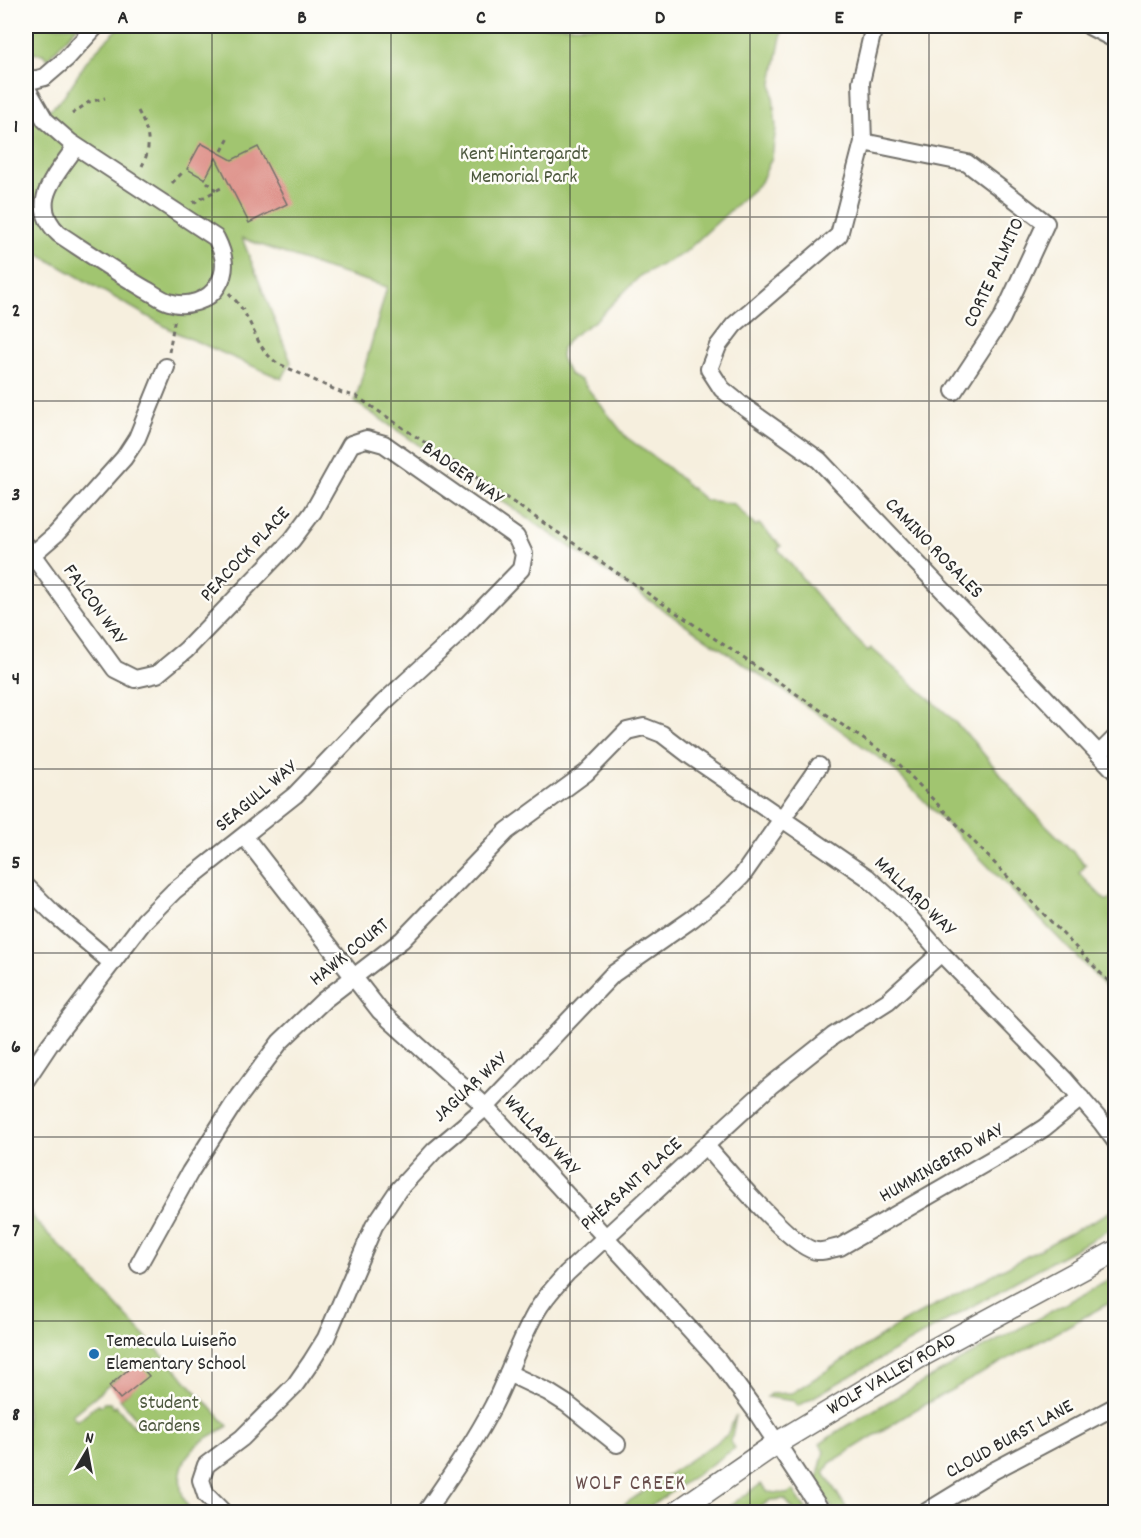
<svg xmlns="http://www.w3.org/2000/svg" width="1141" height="1538" viewBox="0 0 1141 1538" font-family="Dekko,sans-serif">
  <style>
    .green { fill: #a1c56f; stroke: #66784d; stroke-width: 1.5; fill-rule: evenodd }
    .building { fill: #df958e }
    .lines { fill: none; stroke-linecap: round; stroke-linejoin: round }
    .minor-casing { stroke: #72706a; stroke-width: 20 }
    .major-casing { stroke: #72706a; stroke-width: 24 }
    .path { stroke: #72706a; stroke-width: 3; stroke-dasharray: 4.5 4.5; stroke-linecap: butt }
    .minor { stroke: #fff; stroke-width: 16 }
    .major { stroke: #fff; stroke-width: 21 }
    .grid { fill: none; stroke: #2b2b2b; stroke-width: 1.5; stroke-opacity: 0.55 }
    .poi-dot { fill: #1f6fb2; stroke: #fdfcf7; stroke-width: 2 }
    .labels { text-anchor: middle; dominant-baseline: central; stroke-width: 5; stroke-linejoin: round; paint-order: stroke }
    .park-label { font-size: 20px; fill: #4e593f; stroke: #fdfcf7 }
    .street-label { font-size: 20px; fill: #2b2b2b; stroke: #fdfcf7 }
    .poi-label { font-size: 20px; fill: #2b2b2b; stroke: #fdfcf7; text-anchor: start }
    .neighbourhood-label { font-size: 21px; letter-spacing: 1.5px; fill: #6a504e; stroke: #fdfcf7 }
    .neatline { fill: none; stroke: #2b2b2b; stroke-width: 2 }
    .grid-label { font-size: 20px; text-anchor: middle; font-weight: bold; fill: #2b2b2b }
  </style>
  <rect width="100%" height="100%" fill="#fdfcf7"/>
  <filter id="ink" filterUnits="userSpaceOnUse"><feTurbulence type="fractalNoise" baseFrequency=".0167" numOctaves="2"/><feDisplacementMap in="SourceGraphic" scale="12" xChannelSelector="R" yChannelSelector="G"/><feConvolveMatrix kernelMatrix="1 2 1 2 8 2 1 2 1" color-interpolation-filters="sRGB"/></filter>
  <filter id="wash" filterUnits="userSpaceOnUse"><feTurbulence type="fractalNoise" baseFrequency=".008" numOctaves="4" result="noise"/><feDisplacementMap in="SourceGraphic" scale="24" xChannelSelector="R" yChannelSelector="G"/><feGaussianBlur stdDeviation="1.35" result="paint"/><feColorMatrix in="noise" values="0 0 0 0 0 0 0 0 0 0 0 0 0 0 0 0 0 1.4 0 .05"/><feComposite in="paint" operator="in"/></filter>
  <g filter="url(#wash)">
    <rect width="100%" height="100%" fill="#f6efde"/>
    <!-- green -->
    <g class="green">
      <polygon points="26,26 78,26 47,59 43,54 26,53"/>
      <path d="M121 26H783L772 83 776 128 772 157 761 182 683 254 641 275 596 320 571 337 562 348 561 357 569 374 581 380 626 437 666 466 705 500 734 504 755 526 759 524 781 546 778 549 838 621 868 651 871 648 947 714 973 741 1024 803 1086 865 1079 873 1105 900H1109L1115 893V996L890 766 818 714 355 402 387 287 324 268 242 238 291 362 282 379 175 332 26 247V113C62 119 72 78 91 56 101 45 111 35 121 26Z"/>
      <path d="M26 1204 37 1223 81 1267 228 1426C217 1433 204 1438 195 1447 176 1465 176 1493 192 1512H26ZM119 1377 131 1390 120 1399 140 1423 134 1427 116 1406 114 1408 110 1403H104L100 1406 98 1404 77 1421 72 1415Z"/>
      <polygon points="1115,1209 1115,1227 1016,1281 798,1406 794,1401 767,1397 770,1394 792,1393 902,1323"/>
      <polygon points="1115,1277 1115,1300 915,1410 830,1463 824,1473 849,1512 835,1512 812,1479 818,1476 824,1451 820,1444 846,1426 972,1354"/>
      <polygon points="736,1415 731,1442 735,1448 642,1512 613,1512 727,1435"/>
      <polygon points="761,1484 768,1492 787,1494 793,1490 808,1512 795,1512 785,1499 770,1500 754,1512 721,1512"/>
    </g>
    <g id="blocks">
      <!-- building -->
      <g class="building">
        <polygon points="201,143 232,160 258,147 287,204 249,223 216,158 205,179 187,169"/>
        <polygon points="137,1362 149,1376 120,1399 109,1386"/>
      </g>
    </g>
  </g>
  <g filter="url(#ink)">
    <use href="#blocks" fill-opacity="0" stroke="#72706a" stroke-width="1.5"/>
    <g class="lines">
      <!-- minor casing -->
      <g class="minor-casing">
        <g id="minor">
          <polyline points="874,26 861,82 863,142 839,235 734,325 718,346 709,369 722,389 743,406 819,460 1116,772"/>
          <polyline points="1089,26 1116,40"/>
          <polyline points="26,82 45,77 66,59 96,26"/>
          <path d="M26 87 45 120 70 142 216 238C224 254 228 269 218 285 209 301 187 308 169 302 161 300 153 293 145 289 116 272 88 253 59 234 26 203 57 175 76 146"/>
          <polyline points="863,142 967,163 1046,223 1002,318 954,391"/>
          <polyline points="26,546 115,669 135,679 157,674 186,650 292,540 313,512 351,444 366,439 384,444 516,537 524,554 521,569 456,636 383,703 295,795 174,891 144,921 50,1044 26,1080"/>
          <polyline points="26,560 56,534 124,458 137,438 166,367"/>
          <polyline points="1099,754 1116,737"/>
          <polyline points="244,836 380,1011 486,1107 718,1360 757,1413 822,1512"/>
          <polyline points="26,886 53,913 112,963"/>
          <path d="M706 1146C725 1167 793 1250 817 1251 824 1252 833 1248 840 1247L1027 1139 1044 1128 1081 1098"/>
          <polyline points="139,1264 190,1172 233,1105 280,1042 324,1000 402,940 507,831 586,773 627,731 644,727 662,734 692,757 867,877 904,911 941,953 1064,1079 1102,1123 1116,1142"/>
          <polyline points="508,1373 548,1392 567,1404 617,1444"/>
          <polyline points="223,1512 206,1495 201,1480 206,1465 242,1438 295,1385 311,1362 326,1338 374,1226 399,1189 435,1150 486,1107 613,974 692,919 725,893 742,876 819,766"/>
          <path d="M426 1512C449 1478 474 1443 493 1406 509 1375 519 1340 538 1309 546 1296 556 1285 567 1273L770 1086 833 1036 888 1001 941 953"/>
          <polyline points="926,1512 993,1471 1116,1406"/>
        </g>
      </g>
      <!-- major casing -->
      <g class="major-casing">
        <polyline id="major" points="677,1512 777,1443 918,1358 1116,1251"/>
      </g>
      <!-- path -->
      <g class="path">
        <path d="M138 111C148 130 153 145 142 166"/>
        <polyline points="72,114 89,102 105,98"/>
        <polyline points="222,151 230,136"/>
        <polyline points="207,182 216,190"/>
        <polyline points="172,183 183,172"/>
        <polyline points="193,203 223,187"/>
        <path d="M229 293C234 299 240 305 244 312 256 332 257 348 277 363L342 393 356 396 897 762 1116 989"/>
        <polyline points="169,352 175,317"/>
      </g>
      <!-- minor -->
      <use href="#minor" class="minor"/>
      <!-- major -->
      <use href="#major" class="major"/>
    </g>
  </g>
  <!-- grid -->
  <path class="grid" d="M212 26V1512M391 26V1512M570 26V1512M750 26V1512M929 26V1512M26 217H1116M26 401H1116M26 585H1116M26 769H1116M26 953H1116M26 1137H1116M26 1321H1116"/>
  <!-- markers -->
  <circle class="poi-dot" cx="94" cy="1354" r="6"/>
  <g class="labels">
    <!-- park labels -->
    <g class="park-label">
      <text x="524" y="155">Kent Hintergardt<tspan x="524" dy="23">Memorial Park</tspan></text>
      <text x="169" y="1404">Student<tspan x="169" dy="23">Gardens</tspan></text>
    </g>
    <!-- street labels -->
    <g class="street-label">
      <text transform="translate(995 273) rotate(-65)">CORTE PALMITO</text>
      <text transform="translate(462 474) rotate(35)">BADGER WAY</text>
      <text transform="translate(933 549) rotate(46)">CAMINO ROSALES</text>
      <text transform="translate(246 555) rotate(-47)">PEACOCK PLACE</text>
      <text transform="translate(94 605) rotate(54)">FALCON WAY</text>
      <text transform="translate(257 797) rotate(-40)">SEAGULL WAY</text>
      <text transform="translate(914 897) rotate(44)">MALLARD WAY</text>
      <text transform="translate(350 953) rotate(-39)">HAWK COURT</text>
      <text transform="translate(471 1088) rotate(-43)">JAGUAR WAY</text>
      <text transform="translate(541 1136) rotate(47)">WALLABY WAY</text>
      <text transform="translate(942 1164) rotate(-30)">HUMMINGBIRD WAY</text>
      <text transform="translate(632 1185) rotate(-42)">PHEASANT PLACE</text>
      <text transform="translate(892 1375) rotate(-30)">WOLF VALLEY ROAD</text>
      <text transform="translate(1010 1440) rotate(-29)">CLOUD BURST LANE</text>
    </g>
    <!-- poi labels -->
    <g class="poi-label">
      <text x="106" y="1342">Temecula Luiseño<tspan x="106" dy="23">Elementary School</tspan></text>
    </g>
    <!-- neighbourhood labels -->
    <g class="neighbourhood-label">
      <text x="631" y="1485">WOLF CREEK</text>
    </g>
  </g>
  <!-- margin -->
  <rect width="1141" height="1538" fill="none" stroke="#fdfcf7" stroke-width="66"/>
  <!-- north arrow -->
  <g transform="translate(87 1451) rotate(10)" stroke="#fdfcf7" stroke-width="4.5" paint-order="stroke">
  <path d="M0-4.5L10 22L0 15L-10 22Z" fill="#2b2b2b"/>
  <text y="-9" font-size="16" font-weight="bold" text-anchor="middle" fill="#2b2b2b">N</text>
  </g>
  <rect x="33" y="33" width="1075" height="1472" class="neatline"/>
  <g class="grid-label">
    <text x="123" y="23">A</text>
    <text x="302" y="23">B</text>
    <text x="481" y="23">C</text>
    <text x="660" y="23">D</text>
    <text x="839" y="23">E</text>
    <text x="1018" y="23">F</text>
    <text x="16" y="132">1</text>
    <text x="16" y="316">2</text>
    <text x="16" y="500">3</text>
    <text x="16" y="684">4</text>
    <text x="16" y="868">5</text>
    <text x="16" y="1052">6</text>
    <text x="16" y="1236">7</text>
    <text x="16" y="1420">8</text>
  </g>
</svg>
